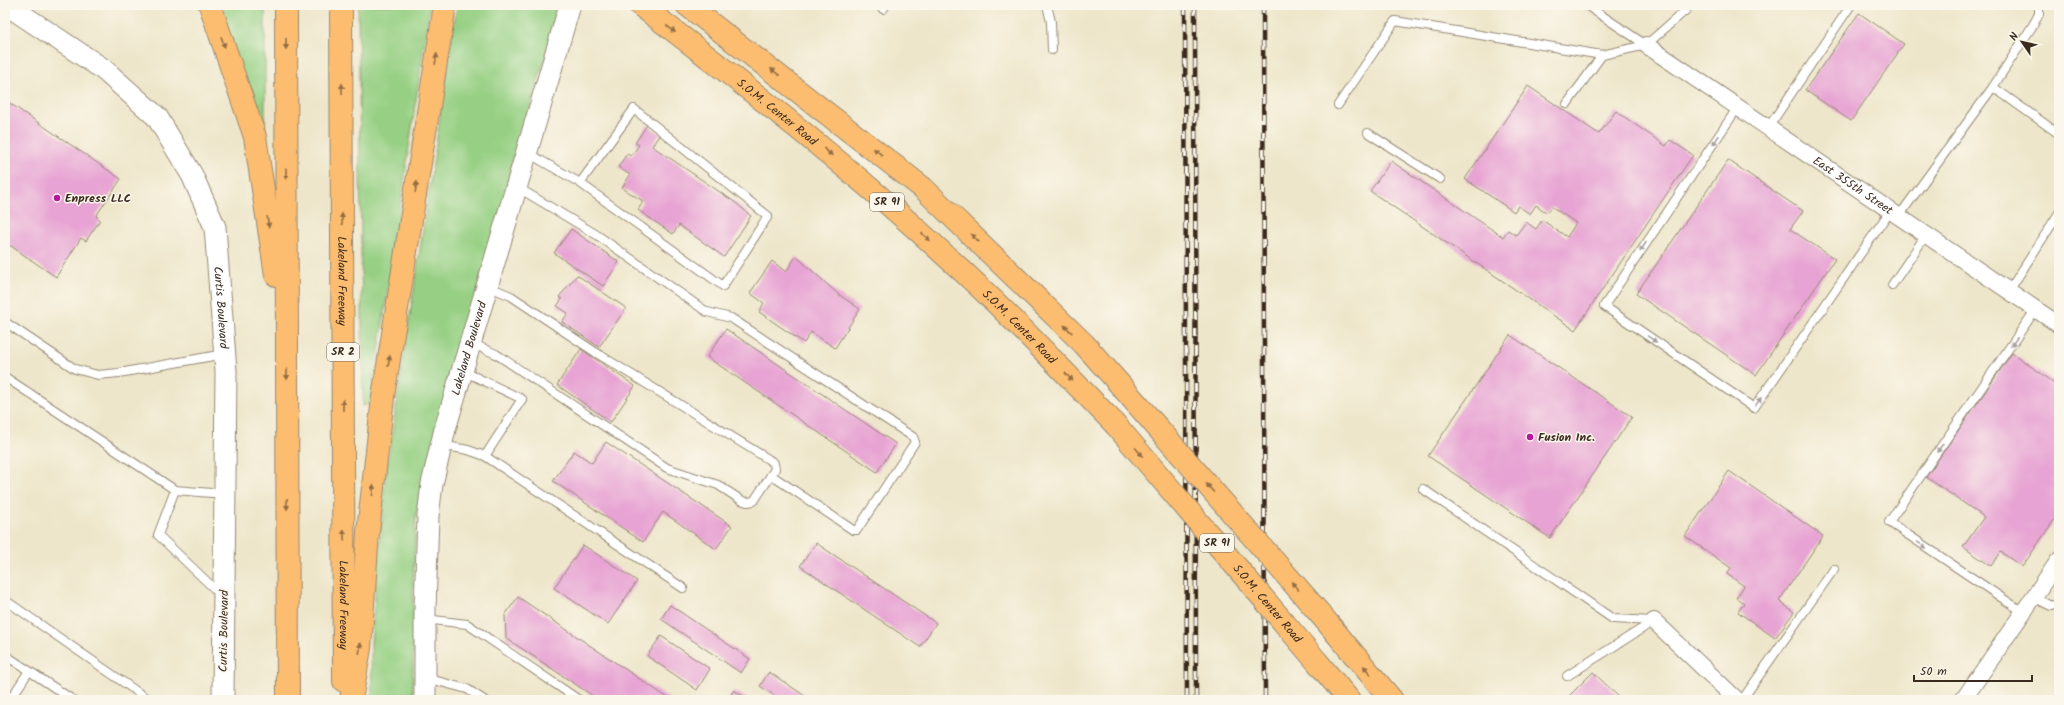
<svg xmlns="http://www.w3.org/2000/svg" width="2064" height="705" viewBox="0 0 2064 705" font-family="Kalam,sans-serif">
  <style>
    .green { fill: #97d084; stroke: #697d51 }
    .building { fill: #e7a3d3 }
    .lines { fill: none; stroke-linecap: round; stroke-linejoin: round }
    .service-casing { stroke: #948874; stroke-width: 10 }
    .minor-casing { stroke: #948874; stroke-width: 18 }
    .tertiary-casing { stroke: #948874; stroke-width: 23 }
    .primary-casing { stroke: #948874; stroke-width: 24 }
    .motorway-casing { stroke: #948874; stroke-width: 24 }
    .service { stroke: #fff; stroke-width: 8 }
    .minor { stroke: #fff; stroke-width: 16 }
    .tertiary { stroke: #fff; stroke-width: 21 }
    .primary { stroke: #fcbd6f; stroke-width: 22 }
    .motorway { stroke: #fcbd6f; stroke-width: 22 }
    .rail-casing { stroke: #3b2a1e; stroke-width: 4.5 }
    .rail { stroke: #fbf7ec; stroke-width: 3; stroke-dasharray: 9; stroke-linecap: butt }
    .primary-bridge-casing { stroke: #948874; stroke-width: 24; stroke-linecap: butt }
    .primary-bridge { stroke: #fcbd6f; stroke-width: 22 }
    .oneway { fill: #926c42 }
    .oneway2 { fill: #a79f9a }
    .poi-dot { fill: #b5179e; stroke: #fbf7ec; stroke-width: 1.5 }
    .labels { text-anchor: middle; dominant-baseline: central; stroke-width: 3; stroke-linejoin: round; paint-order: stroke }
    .shield { fill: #fbf7ec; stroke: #75685c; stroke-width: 1 }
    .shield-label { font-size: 11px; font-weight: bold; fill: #3b2a1e }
    .street-label { font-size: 12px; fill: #3b2a1e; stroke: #fbf7ec }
    .poi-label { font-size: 12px; font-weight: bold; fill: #3b2a1e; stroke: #fbf7ec; text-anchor: start }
  </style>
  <rect width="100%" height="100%" fill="#fbf7ec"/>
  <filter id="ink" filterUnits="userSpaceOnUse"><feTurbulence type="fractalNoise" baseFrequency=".025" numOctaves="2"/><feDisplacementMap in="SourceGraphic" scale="8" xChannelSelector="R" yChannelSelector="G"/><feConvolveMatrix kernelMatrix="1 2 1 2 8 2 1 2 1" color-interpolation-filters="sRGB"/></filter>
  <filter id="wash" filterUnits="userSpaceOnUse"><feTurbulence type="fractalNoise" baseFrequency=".012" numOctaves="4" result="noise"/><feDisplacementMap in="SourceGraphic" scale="16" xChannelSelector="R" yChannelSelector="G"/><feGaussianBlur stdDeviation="0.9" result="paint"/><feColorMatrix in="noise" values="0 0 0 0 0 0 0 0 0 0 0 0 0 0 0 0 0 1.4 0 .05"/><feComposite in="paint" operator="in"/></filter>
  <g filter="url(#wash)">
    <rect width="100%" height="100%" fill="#eee6ca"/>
    <!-- green -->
    <g class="green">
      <polygon points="216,5 265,5 265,155"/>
      <polygon points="358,5 430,5 378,357 370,404 363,406"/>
      <polygon points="457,5 560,5 464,335 416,514 413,590 413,700 372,700 371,642 385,480"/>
    </g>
    <g id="blocks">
      <!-- building -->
      <g class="building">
        <polygon points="1859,13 1904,44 1851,121 1805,90"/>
        <polygon points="1528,86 1599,134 1616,111 1666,146 1670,140 1693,155 1575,330 1370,191 1391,161 1503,237 1508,230 1516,235 1526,222 1536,229 1542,220 1567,237 1576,223 1552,207 1547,213 1536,205 1530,214 1518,206 1514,212 1465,179"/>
        <polygon points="5,100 121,179 96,216 100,220 86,241 81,238 56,277 5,242"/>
        <polygon points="647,125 660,134 652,146 736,203 751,216 724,257 679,225 673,234 638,210 643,201 622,188 630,175 618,167 627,154 631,156 639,145 635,143"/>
        <polygon points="1728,160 1803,211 1790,229 1835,259 1756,375 1636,294"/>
        <polygon points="571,229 619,262 603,286 554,253"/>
        <polygon points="796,256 838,294 860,309 835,348 811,332 804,343 759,312 764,303 750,293 772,261 786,272"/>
        <polygon points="577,275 626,308 599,347 562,322 568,313 557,306 562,299 559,297"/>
        <polygon points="726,329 896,444 877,472 707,357"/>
        <polygon points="1510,335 1632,417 1550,538 1428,456"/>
        <polygon points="581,349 635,386 611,422 557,385"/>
        <polygon points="2012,353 2059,386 2059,513 2022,567 2001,552 1991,566 1963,547 1984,517 1926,477"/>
        <polygon points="606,442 732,526 716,549 663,512 643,542 553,481 574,451 592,463"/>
        <polygon points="1729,471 1823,536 1779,601 1794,612 1775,638 1738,612 1744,603 1736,598 1744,586 1727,574 1731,568 1685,536"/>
        <polygon points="816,543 936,623 920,647 800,566"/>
        <polygon points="583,545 637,581 608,624 554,588"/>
        <polygon points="518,597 671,700 599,700 506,638 505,615"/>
        <polygon points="670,605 750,659 741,673 661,619"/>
        <polygon points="661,636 710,669 697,690 647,656"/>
        <polygon points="2059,658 2059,670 2054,666"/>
        <polygon points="769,672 811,700 781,700 760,686"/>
        <polygon points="1593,672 1622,700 1565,700"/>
        <polygon points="734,690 749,700 727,700"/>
      </g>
    </g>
  </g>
  <g filter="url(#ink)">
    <use href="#blocks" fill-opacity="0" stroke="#948874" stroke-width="1"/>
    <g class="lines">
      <!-- service casing -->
      <g class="service-casing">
        <g id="service">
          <polyline points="878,5 883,9 886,5"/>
          <polyline points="1047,5 1051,22 1052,50"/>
          <polyline points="1586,5 1646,45"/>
          <polyline points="1993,87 2033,25 2039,14 2039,5"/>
          <polyline points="1567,104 1602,55"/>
          <polyline points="1338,105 1395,21 1602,55 1646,45 1686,10 1689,5"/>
          <polyline points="1738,107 1604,306 1754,408 1890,211"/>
          <polyline points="1768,128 1851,5"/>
          <polyline points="1368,133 1440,179"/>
          <polyline points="528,153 580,183 723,286 768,216 634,109 580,183"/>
          <polyline points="517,187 597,235 707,312 731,318 913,437 915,442 857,530 853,530 771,475"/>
          <polyline points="1899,216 1993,87 2059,134"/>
          <polyline points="1892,285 1926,235"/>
          <polyline points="2009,291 2059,213"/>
          <polyline points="5,322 75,369 98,375 119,373 224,354"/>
          <polyline points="471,343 496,354 667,468 718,485 741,500 747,502 754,501 775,469 774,463 768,459 595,352 511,296 487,286"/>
          <polyline points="463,371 522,399 485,456"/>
          <polyline points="5,377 175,490 224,494"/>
          <polyline points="441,445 468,450 485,456 683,588"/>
          <polyline points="1423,489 1613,619 1654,621"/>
          <polyline points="175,490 158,535 221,595"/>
          <polyline points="2033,597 2051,606 2059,603"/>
          <polyline points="5,600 149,700"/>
          <polyline points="2023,612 1889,522 2036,309"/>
          <polyline points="425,619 467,624 579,700"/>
          <polyline points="5,655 73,700"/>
          <polyline points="1567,676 1654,621"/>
          <polyline points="426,678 467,689 484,700"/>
          <polyline points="10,700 29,671"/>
          <polyline points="1742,700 1834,569"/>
        </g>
      </g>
      <!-- minor casing -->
      <g class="minor-casing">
        <g id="minor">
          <path id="s1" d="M1646 45 2059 325"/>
          <polyline points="1654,621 1737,700"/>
          <polyline points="1963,700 2059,560"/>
        </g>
      </g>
      <!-- tertiary casing -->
      <g class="tertiary-casing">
        <g id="tertiary">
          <path id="s2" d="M7 5 103 69 157 117 192 175 215 227 226 371 223 700"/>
          <path id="s3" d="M425 700V610L428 516 432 484 445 429 570 5"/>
        </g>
      </g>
      <!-- primary casing -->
      <g class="primary-casing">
        <g id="primary">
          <path id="s4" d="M640 5C745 85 850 167 947 257 1005 309 1059 367 1114 423"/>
          <polyline points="687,5 923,188 1084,344 1123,388"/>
          <polyline points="1321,615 1392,700"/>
          <polyline points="1319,664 1349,700"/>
        </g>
      </g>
      <!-- motorway casing -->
      <g class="motorway-casing">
        <g id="motorway">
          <polyline points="210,5 255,137 276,275"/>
          <polyline points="286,5 288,700"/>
          <path id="s5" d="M341 5 344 681"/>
          <polyline points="351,700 360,648 368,532 383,397 445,5"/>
        </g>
      </g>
      <!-- service -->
      <use href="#service" class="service"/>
      <!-- minor -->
      <use href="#minor" class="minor"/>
      <!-- tertiary -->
      <use href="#tertiary" class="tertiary"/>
      <!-- primary -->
      <use href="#primary" class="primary"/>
      <!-- motorway -->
      <use href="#motorway" class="motorway"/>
      <!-- rail casing -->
      <g class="rail-casing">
        <g id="rail">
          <polyline points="1185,5 1187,700"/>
          <polyline points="1195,5 1196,700"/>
          <polyline points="1263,5 1265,700"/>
        </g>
      </g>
      <!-- rail -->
      <use href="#rail" class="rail"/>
      <!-- primary-bridge casing -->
      <g class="primary-bridge-casing">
        <g id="primary-bridge">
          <polyline points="1123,388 1321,615"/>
          <path id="s6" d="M1114 423 1319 664"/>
        </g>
      </g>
      <!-- primary-bridge -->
      <use href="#primary-bridge" class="primary-bridge"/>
    </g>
    <!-- one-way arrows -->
    <defs><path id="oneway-solid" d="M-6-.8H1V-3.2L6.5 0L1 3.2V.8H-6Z"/></defs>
    <g class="oneway">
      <use href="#oneway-solid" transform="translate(671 29) rotate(37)"/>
      <use href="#oneway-solid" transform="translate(223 42) rotate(71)"/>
      <use href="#oneway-solid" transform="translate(286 44) rotate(90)"/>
      <use href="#oneway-solid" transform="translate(436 59) rotate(-81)"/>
      <use href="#oneway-solid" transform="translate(775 72) rotate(-142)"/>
      <use href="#oneway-solid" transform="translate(342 89) rotate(-90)"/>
      <use href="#oneway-solid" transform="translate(828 152) rotate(39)"/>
      <use href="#oneway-solid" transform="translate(878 152) rotate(-142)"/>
      <use href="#oneway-solid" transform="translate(286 174) rotate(90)"/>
      <use href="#oneway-solid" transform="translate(416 187) rotate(-81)"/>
      <use href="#oneway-solid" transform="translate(342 219) rotate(-90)"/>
      <use href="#oneway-solid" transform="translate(268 222) rotate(81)"/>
      <use href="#oneway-solid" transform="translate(926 237) rotate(42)"/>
      <use href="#oneway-solid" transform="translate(975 238) rotate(-136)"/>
      <use href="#oneway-solid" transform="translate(1068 329) rotate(-136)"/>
      <use href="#oneway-solid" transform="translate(389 361) rotate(-81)"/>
      <use href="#oneway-solid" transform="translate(287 374) rotate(90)"/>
      <use href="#oneway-solid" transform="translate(1069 377) rotate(45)"/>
      <use href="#oneway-solid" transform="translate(343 405) rotate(-90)"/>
      <use href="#oneway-solid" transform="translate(1139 452) rotate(50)"/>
      <use href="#oneway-solid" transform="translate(1210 488) rotate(-131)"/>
      <use href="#oneway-solid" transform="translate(373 490) rotate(-84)"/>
      <use href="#oneway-solid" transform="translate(287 504) rotate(90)"/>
      <use href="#oneway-solid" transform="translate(344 535) rotate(-90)"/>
      <use href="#oneway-solid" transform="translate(1295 586) rotate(-131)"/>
      <use href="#oneway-solid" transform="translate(360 648) rotate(-83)"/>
      <use href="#oneway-solid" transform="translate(1367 670) rotate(-130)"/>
    </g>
    <g class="oneway2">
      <use href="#oneway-solid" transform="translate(1716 140) rotate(124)"/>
      <use href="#oneway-solid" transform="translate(1643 247) rotate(124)"/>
      <use href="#oneway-solid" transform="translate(1652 339) rotate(34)"/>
      <use href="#oneway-solid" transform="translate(2014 342) rotate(125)"/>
      <use href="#oneway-solid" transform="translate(1758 402) rotate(-55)"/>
      <use href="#oneway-solid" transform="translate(1940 448) rotate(125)"/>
      <use href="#oneway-solid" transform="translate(1922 545) rotate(34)"/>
    </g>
  </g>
  <!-- markers -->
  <g class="poi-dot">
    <circle cx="57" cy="198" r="4"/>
    <circle cx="1530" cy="437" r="4"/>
  </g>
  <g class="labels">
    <!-- shield labels -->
    <g class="shield">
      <rect x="870" y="193" width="34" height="18" rx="3"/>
      <rect x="327" y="343" width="32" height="18" rx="3"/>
      <rect x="1200" y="534" width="34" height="18" rx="3"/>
    </g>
    <g class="shield-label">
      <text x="887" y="202">SR 91</text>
      <text x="343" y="352">SR 2</text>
      <text x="1217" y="543">SR 91</text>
    </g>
    <!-- street labels -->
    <g class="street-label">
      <text stroke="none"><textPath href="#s4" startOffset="174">S.O.M. Center Road</textPath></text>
      <text stroke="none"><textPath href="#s1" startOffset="250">East 355th Street</textPath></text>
      <text stroke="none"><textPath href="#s5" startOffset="276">Lakeland Freeway</textPath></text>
      <text stroke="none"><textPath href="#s2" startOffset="393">Curtis Boulevard</textPath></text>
      <text stroke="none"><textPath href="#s4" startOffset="498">S.O.M. Center Road</textPath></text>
      <text stroke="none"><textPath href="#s3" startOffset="357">Lakeland Boulevard</textPath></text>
      <text stroke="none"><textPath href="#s5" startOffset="600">Lakeland Freeway</textPath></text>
      <text stroke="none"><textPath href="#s6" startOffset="237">S.O.M. Center Road</textPath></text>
      <text transform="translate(224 631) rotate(-89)">Curtis Boulevard</text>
    </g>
    <!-- poi labels -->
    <g class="poi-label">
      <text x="65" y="198">Enpress LLC</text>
      <text x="1538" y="437">Fusion Inc.</text>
    </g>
  </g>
  <!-- margin -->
  <rect width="2064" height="705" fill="none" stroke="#fbf7ec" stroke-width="20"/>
  <!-- north arrow -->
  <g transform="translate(2022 42) rotate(304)" stroke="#fbf7ec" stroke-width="3" paint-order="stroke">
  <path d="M0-3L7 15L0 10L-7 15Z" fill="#3b2a1e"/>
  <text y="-6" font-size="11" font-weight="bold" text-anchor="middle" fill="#3b2a1e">N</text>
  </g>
  <!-- scale -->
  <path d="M1914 675v6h118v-6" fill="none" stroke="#3b2a1e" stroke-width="2"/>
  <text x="1920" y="675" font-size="12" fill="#3b2a1e" stroke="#fbf7ec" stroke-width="3" paint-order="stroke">50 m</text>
</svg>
